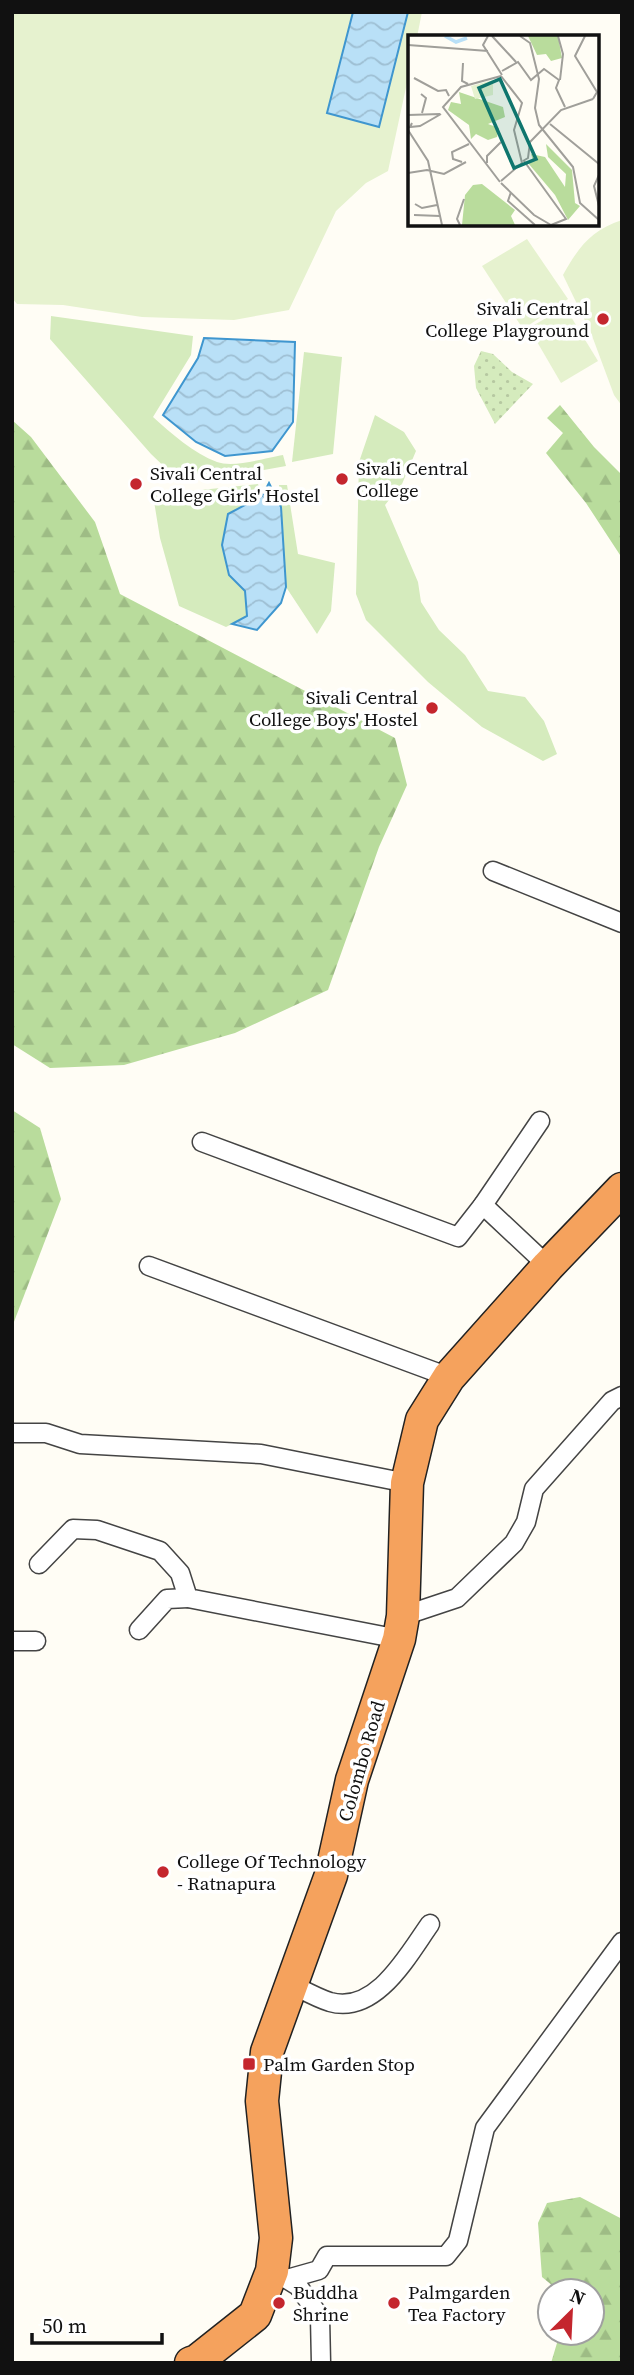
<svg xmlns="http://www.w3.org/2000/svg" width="634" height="2375" viewBox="0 0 634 2375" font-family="'Source Serif 4',serif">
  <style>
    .grass { fill: #d5ebbd }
    .forest { fill: url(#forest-firs) }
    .garden { fill: url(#garden-dots) }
    .pitch { fill: #e6f2cf }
    .water { fill: url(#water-waves); stroke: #3f96cf; stroke-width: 2 }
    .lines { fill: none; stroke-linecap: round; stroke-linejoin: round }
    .street-casing { stroke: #444; stroke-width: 21 }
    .highway-casing { stroke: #222; stroke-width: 35 }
    .street { stroke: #fff; stroke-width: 18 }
    .highway { stroke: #f5a25d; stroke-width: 32 }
    .poi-dot { fill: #c4262e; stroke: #fff; stroke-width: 2.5 }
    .labels { text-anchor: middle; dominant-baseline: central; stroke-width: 7; stroke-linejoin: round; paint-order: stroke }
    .poi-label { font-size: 19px; fill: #111; stroke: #fff; text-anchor: start }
    .street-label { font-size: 19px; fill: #111; stroke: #fff }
    .inset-river { fill: none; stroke: #b9e0f7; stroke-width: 3.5 }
    .inset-road { fill: none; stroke: #a09f9a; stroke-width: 2 }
    .view { fill: #0f766e; fill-opacity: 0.15; stroke: #0f766e; stroke-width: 3.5 }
    .inset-edge { fill: none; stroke: #111; stroke-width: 3.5 }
  </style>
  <defs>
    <pattern id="forest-firs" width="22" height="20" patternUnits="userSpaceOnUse" patternTransform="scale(1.75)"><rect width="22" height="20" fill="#b9dc9c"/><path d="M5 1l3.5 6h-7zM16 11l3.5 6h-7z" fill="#9ebc85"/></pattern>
    <pattern id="garden-dots" width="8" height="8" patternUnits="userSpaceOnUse" patternTransform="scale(1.75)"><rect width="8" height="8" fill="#d5ebbd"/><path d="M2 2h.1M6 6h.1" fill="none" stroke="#b6c8a1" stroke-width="1.8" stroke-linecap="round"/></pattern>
    <pattern id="water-waves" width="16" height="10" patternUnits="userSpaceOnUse" patternTransform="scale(1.75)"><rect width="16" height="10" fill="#b9e0f7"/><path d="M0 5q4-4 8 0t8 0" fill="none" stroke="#9ebfd3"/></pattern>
  </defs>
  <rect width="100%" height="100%" fill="#fffdf5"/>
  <!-- grass -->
  <g class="grass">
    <path d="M51 316 193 336 191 355 153 417C172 434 193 453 217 462 234 468 265 458 283 455L286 466 253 472 173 475 151 454 50 339Z"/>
    <polygon points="304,352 342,357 333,454 292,462"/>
    <polygon points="375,415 404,432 416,451 402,484 385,505 418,582 421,602 439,630 465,655 488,691 525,697 544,721 557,754 543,761 482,727 428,682 366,620 356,594 359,462"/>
    <polygon points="258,484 262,496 228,514 222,545 229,575 245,591 248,616 226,627 179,606 160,538 153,495"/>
    <polygon points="279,485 287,485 298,554 335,563 331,611 317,634 286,587"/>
  </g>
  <!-- forest -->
  <g class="forest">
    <polygon points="560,405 594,447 622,475 622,558 586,503 546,453 563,433 547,418"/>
    <polygon points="12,420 31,437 95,522 120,594 395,738 407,785 379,847 328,990 235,1033 124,1065 50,1068 12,1044"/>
    <polygon points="12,1110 40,1128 61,1199 12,1327"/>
    <polygon points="580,2197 622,2219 622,2363 551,2363 560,2333 592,2333 592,2291 559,2291 542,2277 538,2223 547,2203"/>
  </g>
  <!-- garden -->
  <polygon class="garden" points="481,351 493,354 512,372 533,384 495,424 476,388 474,366"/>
  <!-- pitch -->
  <g class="pitch">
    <polygon points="12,12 422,12 417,37 410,37 410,69 388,171 366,183 336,211 289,310 234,320 142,317 63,305 17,304 12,298"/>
    <path d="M622 220V406L614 395 591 333 563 275C578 248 591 230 622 220Z"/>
    <polygon points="527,239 568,299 523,329 482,266"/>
    <polygon points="565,307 598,361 561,383 529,328"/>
  </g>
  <!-- water -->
  <g class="water">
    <polygon points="353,12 408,12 379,127 327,113"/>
    <polygon points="204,338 295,342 293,422 272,451 225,456 196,442 163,415 198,358"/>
    <polygon points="269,483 281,507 286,587 281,603 257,630 232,624 247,616 245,591 229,575 222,545 228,514 262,496"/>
  </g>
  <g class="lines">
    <!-- street casing -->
    <g class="street-casing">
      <g id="street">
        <polyline points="493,871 622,923"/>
        <polyline points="202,1142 458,1237 483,1205 540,1121"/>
        <polyline points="483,1205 548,1266"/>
        <polyline points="149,1266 449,1377"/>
        <polyline points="12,1433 46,1433 80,1444 261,1454 407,1483"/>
        <polyline points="39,1564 73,1529 97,1530 160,1551 180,1573 188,1598 399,1639"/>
        <polyline points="403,1616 457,1598 514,1543 526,1522 534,1489 612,1401 622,1396"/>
        <polyline points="139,1630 167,1599 188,1598"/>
        <polyline points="12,1641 36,1641"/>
        <path d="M291 1984C303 1990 317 1998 330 2002 376 2015 408 1955 430 1924"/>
        <polyline points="280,2275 298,2286 320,2317 321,2363"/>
        <polyline points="287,2279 319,2270 327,2256 446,2256 458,2241 485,2128 622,1942"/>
      </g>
    </g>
    <!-- highway casing -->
    <g class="highway-casing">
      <polyline id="highway" points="191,2363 197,2361 255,2315 272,2271 276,2238 262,2101 267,2052 331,1875 352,1780 399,1639 403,1616 407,1483 422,1420 449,1377 548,1266 622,1189"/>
    </g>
    <!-- street -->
    <use href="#street" class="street"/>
    <!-- highway -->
    <use href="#highway" class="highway"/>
  </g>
  <!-- markers -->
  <g class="poi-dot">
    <circle cx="603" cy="319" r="7"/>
    <circle cx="342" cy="479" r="7"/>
    <circle cx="136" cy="484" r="7"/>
    <circle cx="432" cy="708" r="7"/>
    <circle cx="163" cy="1872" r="7"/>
    <rect x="242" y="2057" width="14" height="14" rx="3.5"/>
    <circle cx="279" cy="2303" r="7"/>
    <circle cx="394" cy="2303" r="7"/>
  </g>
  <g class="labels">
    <!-- poi labels -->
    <g class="poi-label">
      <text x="589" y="308" text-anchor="end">Sivali Central<tspan x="589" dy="22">College Playground</tspan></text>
      <text x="356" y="468">Sivali Central<tspan x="356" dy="22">College</tspan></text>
      <text x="150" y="473">Sivali Central<tspan x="150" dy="22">College Girls' Hostel</tspan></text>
      <text x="418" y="697" text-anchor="end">Sivali Central<tspan x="418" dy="22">College Boys' Hostel</tspan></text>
      <text x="177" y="1861">College Of Technology<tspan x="177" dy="22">- Ratnapura</tspan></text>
      <text x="263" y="2064">Palm Garden Stop</text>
      <text x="293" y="2292">Buddha<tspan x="293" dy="22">Shrine</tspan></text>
      <text x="408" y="2292">Palmgarden<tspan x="408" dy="22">Tea Factory</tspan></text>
    </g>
    <!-- street labels -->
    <g class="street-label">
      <text transform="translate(361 1761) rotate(-74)">Colombo Road</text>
    </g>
  </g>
  <!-- overview -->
  <g transform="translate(408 35)">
    <rect width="191" height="191" fill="#fffdf5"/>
    <path d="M120 1H150L154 23 143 26 138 19 129 20ZM51 57 95 72 97 82 80 89 91 93 89 102 80 105 68 99 63 104 61 90 40 75 43 67 53 69ZM138 109 164 135 167 168 172 171 160 185 147 160 120 128 125 125 123 119 137 122 157 152 158 139 140 122ZM74 149 107 175 103 181 107 190H54L57 160 65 150Z" fill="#b9dc9c"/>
    <path d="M85 45V60L67 64 63 51Z" fill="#e6f2cf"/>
    <path class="inset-river" d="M37 1 48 7 59 3"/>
    <path class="inset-road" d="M80 1 75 10 94 40M84 1 108 27M112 1 122 8 131 44 127 73 131 90 165 132 172 168 191 185M150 1 155 19 152 45M177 1 167 21 189 57 185 64M0 10 80 16M55 28 54 46 60 49M94 36 110 27 123 45 136 34 151 45 148 53 157 72M6 43 30 56 38 55 41 61M13 59 18 63 14 78M0 80 32 79M4 88 2 92 12 91 33 79M142 89 191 129M0 95 20 126 34 190M115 126 120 123 122 107 153 75 185 64M116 126 158 184 143 190M54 127 45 124 44 117 61 109M79 128V121L93 107M0 138 19 135 36 139 58 127M191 140 186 151 191 171M93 146 114 128 106 95 114 68 93 41M92 147 35 72 53 52 93 41M93 148 126 180 143 190M103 157 100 166 127 190M7 169 14 173 29 170M6 180 32 181M52 190 49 184 56 164"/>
    <path class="view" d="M92 44 128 124 106 133 71 53Z"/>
    <rect width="191" height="191" class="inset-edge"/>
  </g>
  <!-- border -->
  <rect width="634" height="2375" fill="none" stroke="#111111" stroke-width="28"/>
  <!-- north arrow -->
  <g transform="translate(571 2312) rotate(24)"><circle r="33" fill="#ffffff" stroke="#a0a0a0" stroke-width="2"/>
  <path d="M0-5L12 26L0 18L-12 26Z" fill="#c4262e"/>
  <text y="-10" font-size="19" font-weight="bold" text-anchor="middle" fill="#111111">N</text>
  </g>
  <!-- scale -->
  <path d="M32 2333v10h130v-10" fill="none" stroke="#111111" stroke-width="3.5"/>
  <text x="42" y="2333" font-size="21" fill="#111111" stroke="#ffffff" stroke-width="5" paint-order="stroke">50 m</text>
</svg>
